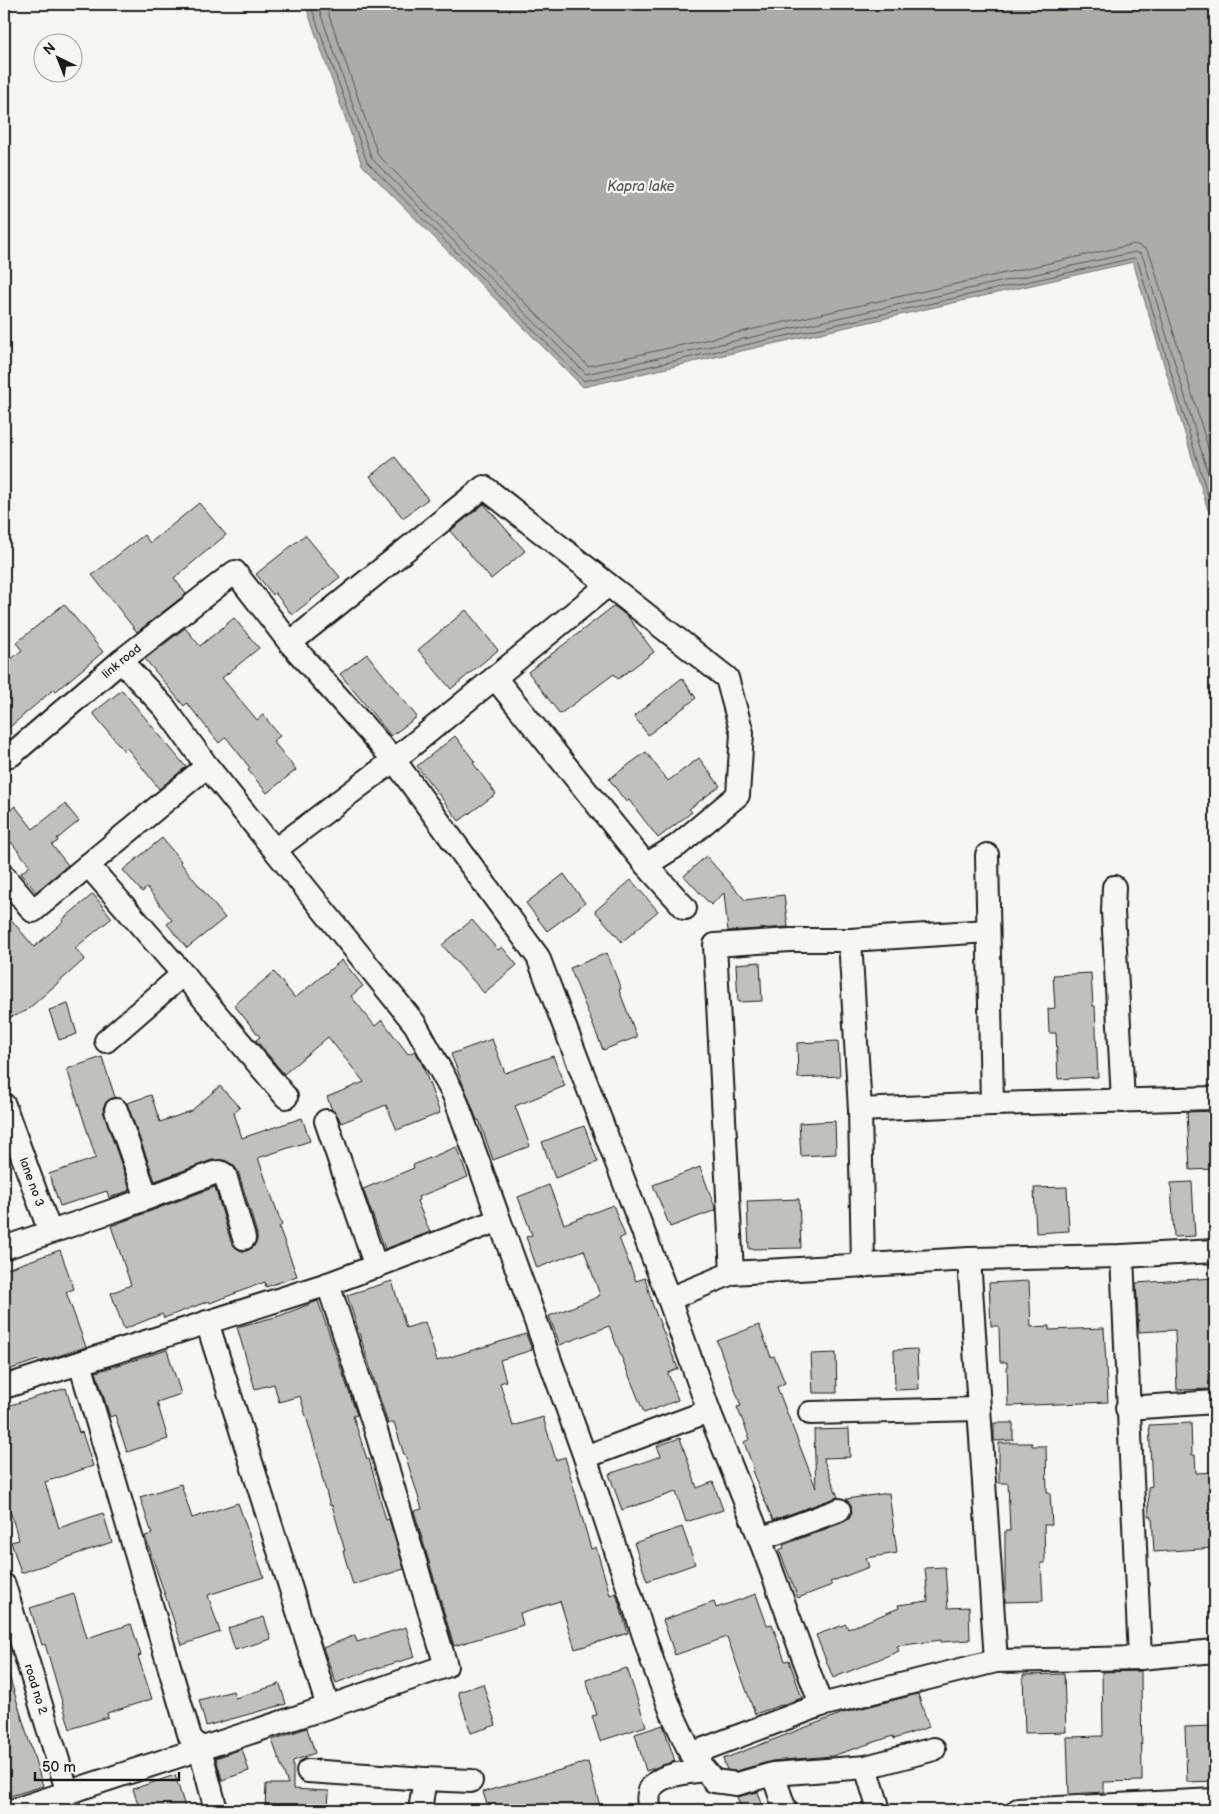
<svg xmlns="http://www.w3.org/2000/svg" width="1219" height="1814" viewBox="0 0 1219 1814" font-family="'Balsamiq Sans',sans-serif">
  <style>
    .water { fill: #acaca9; stroke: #727271 }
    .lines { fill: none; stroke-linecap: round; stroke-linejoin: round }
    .shore { stroke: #565654; stroke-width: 1 }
    .building { fill: #c0c0bd; stroke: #1c1c1c }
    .street-casing { stroke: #1c1c1c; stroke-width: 26 }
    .street { stroke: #f6f6f2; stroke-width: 22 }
    .labels { text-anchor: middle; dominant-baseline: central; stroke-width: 4.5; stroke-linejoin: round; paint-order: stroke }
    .street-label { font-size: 12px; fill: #1c1c1c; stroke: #f6f6f2 }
    .water-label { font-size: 14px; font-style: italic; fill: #565654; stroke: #f6f6f2 }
  </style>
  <rect width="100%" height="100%" fill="#f6f6f2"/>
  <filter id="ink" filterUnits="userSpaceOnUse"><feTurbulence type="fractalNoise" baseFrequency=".02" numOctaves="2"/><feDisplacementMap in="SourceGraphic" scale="10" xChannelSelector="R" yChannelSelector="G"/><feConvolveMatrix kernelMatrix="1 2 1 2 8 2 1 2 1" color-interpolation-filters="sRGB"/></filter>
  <g filter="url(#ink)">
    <!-- water -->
    <polygon class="water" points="305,4 1215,4 1215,514 1208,510 1133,262 583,387 362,165"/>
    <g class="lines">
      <!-- shore -->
      <g class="shore">
        <polyline points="310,4 367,162 584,381 1134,258 1138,262 1211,506 1215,508"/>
        <polyline points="317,4 372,159 586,374 1135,252 1141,254 1144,260 1215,497"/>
        <polyline points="325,4 378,155 588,366 1135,244 1146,249 1151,257 1215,471"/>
      </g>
    </g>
    <!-- building -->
    <g class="building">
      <polygon points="395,457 428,499 403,518 370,476"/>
      <polygon points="199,503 226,535 174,578 186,594 137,632 92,575 144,535 150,543"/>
      <polygon points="484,504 525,551 491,579 450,531"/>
      <polygon points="305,535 340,577 292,615 275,593 273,595 256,574"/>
      <polygon points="64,604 103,652 56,691 54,689 4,732 4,665 22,650 16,643"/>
      <polygon points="614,606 628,617 654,652 618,679 614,674 560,714 528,672"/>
      <polygon points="466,610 498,650 451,689 418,650"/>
      <polygon points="234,618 259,648 222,678 257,720 263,715 280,736 273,741 296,770 267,793 248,770 250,768 226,737 219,743 187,703 184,706 145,659 185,628 200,646"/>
      <polygon points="367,654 417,717 391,736 340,674"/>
      <polygon points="682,678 696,698 648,735 634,716"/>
      <polygon points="122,690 186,767 159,789 127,748 124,751 93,713"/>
      <polygon points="455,736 475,762 473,763 496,794 459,821 417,766"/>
      <polygon points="646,752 668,781 699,758 720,786 689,809 692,812 658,838 629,800 626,802 609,779"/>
      <polygon points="65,804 79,821 57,839 58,841 52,845 68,865 36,892 21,873 30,866 11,842 4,847 4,815 15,806 33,829"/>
      <polygon points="162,838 181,861 180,862 225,918 187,948 167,924 172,920 147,888 142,892 123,870"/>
      <polygon points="706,856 745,900 784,895 788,927 728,931 724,893 711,905 684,876"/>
      <polygon points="564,874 585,903 547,931 526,903"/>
      <polygon points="631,880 658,911 622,942 595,911"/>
      <polygon points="93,894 112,918 75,948 85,959 26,1011 4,1020 4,911 34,947 63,922 62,920"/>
      <polygon points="472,920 498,950 502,947 517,965 484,993 442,945"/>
      <polygon points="607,953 621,989 619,990 637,1037 603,1050 570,968"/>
      <polygon points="342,960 363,986 351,996 375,1026 382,1020 408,1054 415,1051 421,1061 440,1113 397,1130 386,1105 341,1123 338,1116 332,1110 327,1097 364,1082 328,1037 284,1074 256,1040 260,1037 234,1005 274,972 295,998"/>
      <polygon points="760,962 762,1001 738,1002 736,964"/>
      <polygon points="1091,973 1093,1006 1095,1006 1098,1077 1058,1079 1056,1033 1049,1033 1048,1009 1055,1008 1053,975"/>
      <polygon points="68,1004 77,1034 59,1040 49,1010"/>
      <polygon points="492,1039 505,1073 553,1056 565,1086 515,1106 530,1146 493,1160 479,1120 477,1120 451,1054"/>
      <polygon points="838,1041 840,1076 798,1078 797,1043"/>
      <polygon points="102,1057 115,1097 106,1102 103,1108 104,1114 130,1190 109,1198 107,1191 60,1206 49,1174 96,1158 67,1069"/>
      <polygon points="220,1086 240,1108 234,1113 242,1138 302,1118 310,1141 258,1158 282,1225 279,1227 297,1276 266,1287 265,1282 210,1303 209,1301 164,1318 162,1314 124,1329 111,1293 131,1285 111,1226 215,1187 231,1242 235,1247 241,1251 247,1251 253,1247 257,1241 257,1234 238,1171 232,1164 226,1161 212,1160 155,1181 127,1103 151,1095 160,1122 191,1111"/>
      <polygon points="1215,1111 1215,1169 1190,1170 1187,1112"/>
      <polygon points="835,1121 836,1154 801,1156 799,1123"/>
      <polygon points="584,1126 598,1162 555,1178 542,1142"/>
      <polygon points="456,1147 468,1177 418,1197 419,1200 417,1201 430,1232 385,1249 363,1189 414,1168 413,1165"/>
      <polygon points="700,1167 716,1210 670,1227 653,1185"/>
      <polygon points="1192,1182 1195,1236 1174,1237 1171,1183"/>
      <polygon points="549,1185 564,1224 613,1205 625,1236 619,1238 636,1281 645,1278 653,1306 678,1369 668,1373 678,1400 644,1413 609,1326 560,1345 549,1316 598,1297 598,1296 600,1295 584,1250 537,1268 526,1237 532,1235 518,1197"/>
      <polygon points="1067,1187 1069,1231 1036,1233 1034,1188"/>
      <polygon points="799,1199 801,1248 749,1249 747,1201"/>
      <polygon points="60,1250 74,1289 66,1292 86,1347 39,1362 38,1360 11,1369 4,1350 4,1270"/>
      <polygon points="1215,1278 1214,1389 1177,1390 1175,1330 1139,1332 1136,1283"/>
      <polygon points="392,1281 406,1328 425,1322 437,1361 526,1334 532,1350 500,1360 506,1381 500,1383 513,1426 543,1417 556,1460 565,1457 591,1549 596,1547 610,1595 616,1593 628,1633 575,1649 560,1601 520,1613 523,1625 454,1646 414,1511 422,1509 405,1454 404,1455 394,1422 388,1424 347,1295"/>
      <polygon points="1029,1281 1031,1327 1049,1326 1049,1330 1104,1328 1108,1402 1008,1406 1007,1362 1000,1362 999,1326 991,1326 989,1283"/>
      <polygon points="318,1301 357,1415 353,1416 367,1459 369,1459 386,1520 389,1519 404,1569 353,1585 343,1551 345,1551 332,1505 330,1506 321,1473 323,1473 300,1396 279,1402 274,1384 255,1389 237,1327 279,1316"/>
      <polygon points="759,1325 771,1357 774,1356 785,1383 777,1387 816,1488 814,1430 849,1429 850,1457 823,1458 838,1497 773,1520 752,1471 754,1470 744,1442 750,1439 737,1407 741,1406 717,1341"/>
      <polygon points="917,1349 919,1389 895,1390 894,1350"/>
      <polygon points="167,1350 181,1394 157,1402 168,1439 127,1452 115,1415 110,1417 96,1372"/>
      <polygon points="836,1353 837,1393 813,1393 811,1354"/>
      <polygon points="66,1388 79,1433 82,1432 93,1466 45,1482 59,1528 103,1513 112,1542 21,1573 11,1542 19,1540 4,1492 4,1407"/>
      <polygon points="994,1423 1013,1423 1013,1440 994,1441"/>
      <polygon points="1191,1423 1192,1455 1195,1455 1196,1473 1215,1472 1215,1548 1154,1552 1152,1516 1149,1516 1148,1487 1152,1486 1149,1425"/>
      <polygon points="680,1438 697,1488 713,1482 723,1510 686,1522 676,1492 622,1510 609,1474 661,1456 657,1446"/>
      <polygon points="999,1443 1032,1443 1032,1446 1046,1446 1047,1493 1050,1493 1052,1525 1044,1525 1045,1563 1041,1563 1043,1601 1005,1602 1005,1531 1010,1531 1008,1483 999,1483"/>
      <polygon points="181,1484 192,1518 238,1503 264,1577 208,1595 220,1632 182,1645 145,1536 152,1534 140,1497"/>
      <polygon points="889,1493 897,1553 866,1558 869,1567 830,1582 832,1585 798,1598 779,1550 784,1548 783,1545 844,1522 849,1519 852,1513 851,1506 846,1499"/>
      <polygon points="682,1527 695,1564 647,1581 634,1543"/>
      <polygon points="945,1567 948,1608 969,1607 970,1640 941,1642 941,1640 897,1646 899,1651 833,1678 816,1635 846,1624 848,1629 899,1608 898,1605 928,1601 925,1568"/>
      <polygon points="74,1594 87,1638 131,1624 141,1655 138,1656 152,1699 107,1713 108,1717 70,1729 45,1644 42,1645 30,1608"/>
      <polygon points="756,1594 767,1625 772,1624 785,1661 789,1660 802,1698 755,1714 727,1637 675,1655 663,1620 714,1602 716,1608"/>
      <polygon points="264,1617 271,1639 235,1650 228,1628"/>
      <polygon points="406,1627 415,1657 371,1670 336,1683 323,1648 355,1635 357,1642"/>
      <polygon points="627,1668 646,1726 600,1741 592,1716 597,1715 586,1680"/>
      <polygon points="7,1669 43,1786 4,1798 4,1670"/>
      <polygon points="1141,1671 1142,1781 1104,1782 1104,1792 1069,1794 1067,1737 1103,1736 1102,1672"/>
      <polygon points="1064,1674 1066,1732 1025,1733 1023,1675"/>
      <polygon points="280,1684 286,1704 206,1726 199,1700 233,1691 235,1698"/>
      <polygon points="483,1684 496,1725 471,1733 458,1692"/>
      <polygon points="918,1694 929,1727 894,1739 893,1736 832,1756 772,1761 736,1771 727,1770 723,1759 843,1713"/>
      <polygon points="663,1725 675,1761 646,1771 635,1734"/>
      <polygon points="1215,1726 1215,1781 1187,1782 1185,1727"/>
      <polygon points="307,1728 315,1753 293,1761 293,1789 329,1791 328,1810 265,1810 266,1784 288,1784 272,1740"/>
      <polygon points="242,1749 249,1771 222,1780 216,1758"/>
      <polygon points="588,1762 601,1810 534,1810 533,1805 516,1810 489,1810 483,1792"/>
      <polygon points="175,1775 186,1810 140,1810 133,1789"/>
      <polygon points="758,1792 764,1810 742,1810 737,1797"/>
    </g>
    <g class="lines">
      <!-- street casing -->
      <g class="street-casing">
        <g id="street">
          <polyline points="290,643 484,487 727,678 742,733 738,795 678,845 646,865"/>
          <polyline points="121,661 165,708 207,766 415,1024 454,1095 585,1457 653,1663 672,1713 691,1754 714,1781 737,1784 773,1774 866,1767 934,1749"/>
          <polyline points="495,678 646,865 685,908"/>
          <path id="s1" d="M11 755 121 661 235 572 290 643 394 760 538 957 669 1299 709 1411 760 1539 821 1705"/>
          <polyline points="275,850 394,760 608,585"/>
          <polyline points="987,855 992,1104"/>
          <polyline points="88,865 183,974 286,1097"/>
          <polyline points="4,876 33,911 207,766"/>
          <polyline points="1114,887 1113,911 1123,1101"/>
          <polyline points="850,940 860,1110 863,1266"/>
          <polyline points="106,1041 183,974"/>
          <path id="s2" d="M4 1105 50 1232"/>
          <polyline points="116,1110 147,1198"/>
          <polyline points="860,1110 992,1104 1215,1098"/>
          <polyline points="326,1121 376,1267"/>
          <polyline points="4,1248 121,1208 214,1173 220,1172 225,1175 244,1238"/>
          <polyline points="1122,1256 1140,1658"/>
          <polyline points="969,1259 996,1661"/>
          <polyline points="732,1273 715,945 790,940 850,940 988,931"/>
          <polyline points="669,1299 732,1273 969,1259 1122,1256 1215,1251"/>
          <polyline points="207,1322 328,1707"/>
          <polyline points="80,1363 190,1737 200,1749 214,1802 213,1810"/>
          <polyline points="4,1387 328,1284 499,1220"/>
          <polyline points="1127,1408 1215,1402"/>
          <polyline points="810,1413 979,1409"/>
          <polyline points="585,1457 709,1411"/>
          <polyline points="760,1539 839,1510"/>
          <path id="s3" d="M4 1585 68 1793"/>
          <polyline points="691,1754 821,1705 996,1661 1140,1658 1215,1651"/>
          <polyline points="866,1767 879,1810"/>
          <polyline points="308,1771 425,1779"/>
          <polyline points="773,1774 785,1810"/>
          <polyline points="14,1810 328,1707 446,1666 377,1434 328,1284"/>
          <polyline points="420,1810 425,1779 471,1781"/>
          <path d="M650 1810C640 1774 679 1774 704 1770"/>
          <polyline points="1018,1810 1215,1800"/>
        </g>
      </g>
      <!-- street -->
      <use href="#street" class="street"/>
    </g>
  </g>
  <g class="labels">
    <!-- street labels -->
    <g class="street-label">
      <text stroke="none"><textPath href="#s1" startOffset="145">link road</textPath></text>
      <text stroke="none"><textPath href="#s2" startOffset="82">lane no 3</textPath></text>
      <text stroke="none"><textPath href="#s3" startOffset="109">road no 2</textPath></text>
    </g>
    <!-- water labels -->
    <g class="water-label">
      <text x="641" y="186">Kapra lake</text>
    </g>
  </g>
  <!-- margin -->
  <rect width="1219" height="1814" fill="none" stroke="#f6f6f2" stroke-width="20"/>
  <rect x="10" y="10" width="1199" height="1794" fill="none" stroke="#1c1c1c" stroke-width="2" filter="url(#ink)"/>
  <!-- north arrow -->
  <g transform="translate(58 58) rotate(317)"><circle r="24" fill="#f6f6f2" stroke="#9f9f9c"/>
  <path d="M0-4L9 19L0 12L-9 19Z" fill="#1c1c1c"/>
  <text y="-8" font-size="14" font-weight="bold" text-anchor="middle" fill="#1c1c1c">N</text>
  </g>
  <!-- scale -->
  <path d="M35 1772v8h144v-8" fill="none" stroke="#1c1c1c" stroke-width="2.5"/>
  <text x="42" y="1772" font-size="15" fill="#1c1c1c" stroke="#f6f6f2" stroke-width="4" paint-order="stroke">50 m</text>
</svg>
